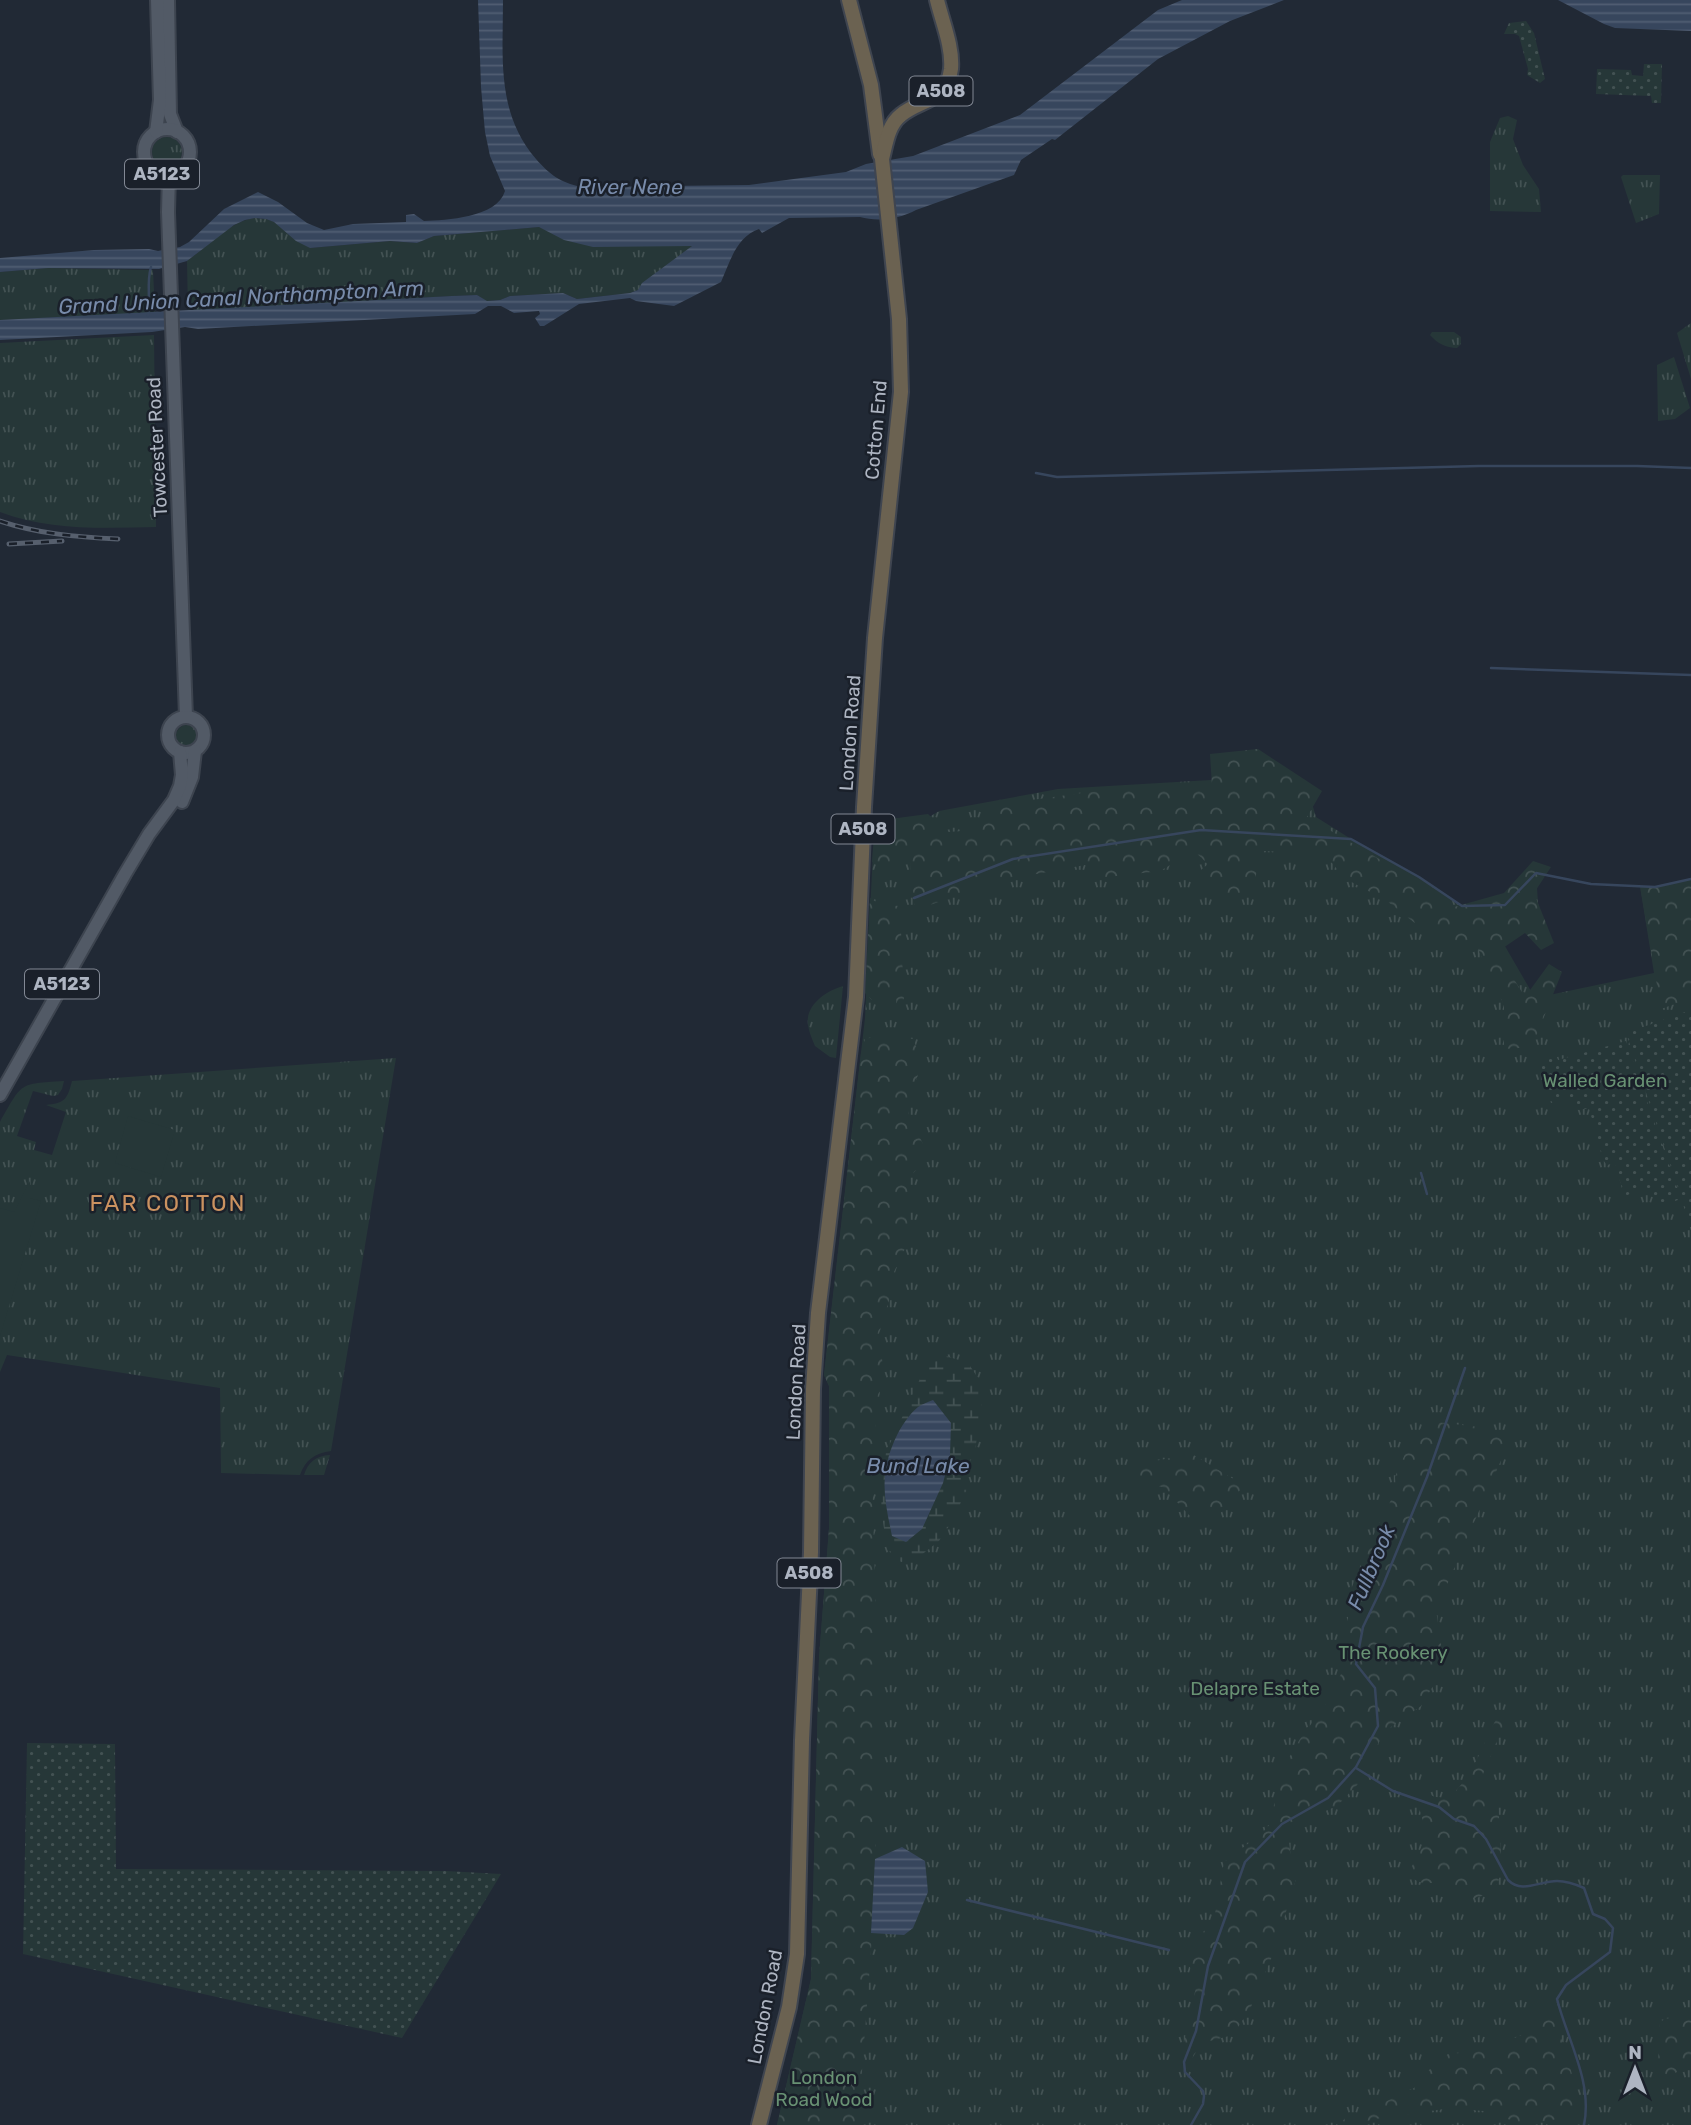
<svg xmlns="http://www.w3.org/2000/svg" width="1691" height="2125" viewBox="0 0 1691 2125" font-family="Rubik,sans-serif">
  <style>
    .grass { fill: url(#grass-tufts) }
    .forest { fill: url(#forest-crowns) }
    .wetland { fill: url(#wetland-marsh) }
    .garden { fill: url(#garden-dots) }
    .pitch { fill: #263738 }
    .water { fill: url(#water-rules) }
    .lines { fill: none; stroke-linecap: round; stroke-linejoin: round }
    .stream { stroke: #37465d; stroke-width: 2.5 }
    .major-casing { stroke: #3d444f; stroke-width: 16 }
    .highway-casing { stroke: #3f4550; stroke-width: 18 }
    .major { stroke: #525a66; stroke-width: 12 }
    .highway { stroke: #6b6251; stroke-width: 14 }
    .rail-casing { stroke: #565f6d; stroke-width: 5 }
    .rail { stroke: #1a202a; stroke-width: 2.5; stroke-dasharray: 8; stroke-linecap: butt }
    .labels { text-anchor: middle; dominant-baseline: central; stroke-width: 5; stroke-linejoin: round; paint-order: stroke }
    .shield { fill: #1a202a; stroke: #828894; stroke-width: 2 }
    .shield-label { font-size: 18px; font-weight: bold; fill: #aeb5c2 }
    .street-label { font-size: 19px; fill: #aeb5c2; stroke: #1a202a }
    .park-label { font-size: 19px; fill: #689173; stroke: #1a202a }
    .water-label { font-size: 21px; font-style: italic; fill: #788baa; stroke: #1a202a }
    .quarter-label { font-size: 23px; letter-spacing: 2px; fill: #cb9260; stroke: #1a202a }
  </style>
  <defs>
    <pattern id="grass-tufts" width="24" height="20" patternUnits="userSpaceOnUse" patternTransform="scale(1.75)"><rect width="24" height="20" fill="#263738"/><path d="M3 7l-1-3M5 7V3M7 7l1-3M15 17l-1-3M17 17v-4M19 17l1-3" fill="none" stroke="#435253"/></pattern>
    <pattern id="forest-crowns" width="20" height="18" patternUnits="userSpaceOnUse" patternTransform="scale(1.75)"><rect width="20" height="18" fill="#263738"/><path d="M2 6a3 3 0 1 1 6 0M12 15a3 3 0 1 1 6 0" fill="none" stroke="#435253"/></pattern>
    <pattern id="wetland-marsh" width="20" height="14" patternUnits="userSpaceOnUse" patternTransform="scale(1.75)"><rect width="20" height="14" fill="#263738"/><path d="M1 5h8M5 5V1M11 12h8M15 12V8" fill="none" stroke="#435253"/></pattern>
    <pattern id="garden-dots" width="8" height="8" patternUnits="userSpaceOnUse" patternTransform="scale(1.75)"><rect width="8" height="8" fill="#263738"/><path d="M2 2h.1M6 6h.1" fill="none" stroke="#435253" stroke-width="1.8" stroke-linecap="round"/></pattern>
    <pattern id="water-rules" width="6" height="5" patternUnits="userSpaceOnUse" patternTransform="scale(1.75)"><rect width="6" height="5" fill="#37465d"/><path d="M0 2.5h6" fill="none" stroke="#515e73"/></pattern>
  </defs>
  <rect width="100%" height="100%" fill="#212935"/>
  <!-- grass -->
  <g class="grass">
    <polygon points="1508,116 1517,120 1513,139 1523,165 1539,189 1541,212 1490,211 1490,142 1500,118"/>
    <circle cx="167" cy="152" r="15"/>
    <polygon points="1623,175 1660,175 1659,214 1636,223 1621,177"/>
    <path d="M255 218 266 219 274 222 310 248 390 241 417 243 434 236 539 227 550 231 670 246H692L638 290 630 293 577 299 563 293 510 296 500 300 486 301 477 295 452 296 188 311 187 261C208 246 228 222 255 218Z"/>
    <polygon points="47,268 153,270 155,313 0,320 0,272"/>
    <polygon points="1691,323 1691,379 1677,333"/>
    <path d="M1432 332H1454L1461 337V344L1457 348C1446 348 1437 343 1430 335Z"/>
    <path d="M154 335 156 527C103 528 50 531 0 512V343Z"/>
    <polygon points="1674,357 1690,408 1675,419 1658,421 1657,365"/>
    <circle cx="187" cy="736" r="11"/>
    <polygon points="1251,759 1305,780 1316,817 1351,839 1419,877 1462,906 1505,905 1536,873 1539,918 1502,941 1535,998 1654,973 1640,886 1655,887 1691,879 1691,2125 777,2125 811,1979 819,1658 829,1529 829,1386 824,1375 865,1018 873,851 939,811 1058,789 1211,780"/>
    <path d="M843 986 836 1058 830 1057 815 1046C812 1039 809 1032 808 1025 805 1005 826 991 843 986Z"/>
    <path d="M396 1058 331 1451C315 1453 305 1460 300 1475L221 1473 220 1388 7 1355 0 1372V1122C23 1082 18 1084 64 1081L62 1089 58 1095 53 1096 33 1091 17 1136 36 1142 34 1150 52 1155 66 1112 46 1105C64 1103 67 1101 72 1081Z"/>
    <path d="M330 1455 324 1475H304C308 1462 316 1456 330 1455Z"/>
  </g>
  <!-- forest -->
  <g class="forest">
    <polygon points="1258,749 1322,791 1307,817 1429,888 1454,907 1504,893 1533,861 1551,867 1534,893 1554,943 1541,950 1525,933 1497,952 1525,997 1549,964 1562,972 1532,1047 1504,1049 1504,1005 1476,945 1444,939 1444,930 1421,928 1387,901 1344,878 1325,854 1263,851 1255,878 1233,901 1203,886 1201,870 1208,864 1194,851 1160,871 1099,878 1085,865 1004,880 915,910 910,862 872,862 875,821 928,814 947,832 979,830 982,807 1089,792 1212,786 1210,754"/>
    <polygon points="1691,879 1691,998 1661,1009 1640,886 1655,887"/>
    <polygon points="870,898 881,905 900,906 904,1003 897,1012 896,997 876,996 875,1003 865,993"/>
    <path d="M888 1034 913 1039C915 1045 920 1053 920 1060 921 1081 903 1096 910 1119 913 1131 926 1140 924 1155 923 1164 916 1171 909 1177V1240L894 1272 893 1287 879 1334 883 1367 875 1432 872 1480 877 1651V1810L871 1951 858 2125H777L811 1979 819 1658 829 1529V1386L824 1375 829 1330 861 1053 865 1039Z"/>
    <polygon points="1428,1421 1479,1427 1509,1442 1436,1610 1441,1643 1441,1659 1433,1686 1421,1706 1384,1732 1358,1784 1337,1806 1307,1819 1288,1833 1291,1858 1298,1873 1273,1954 1251,2007 1233,2035 1202,2043 1189,2063 1180,2061 1196,1987 1189,1964 1194,1938 1213,1925 1224,1862 1262,1833 1272,1822 1277,1778 1300,1739 1326,1704 1344,1668 1350,1592 1368,1546 1396,1490 1395,1477 1412,1438"/>
    <polygon points="1192,1454 1245,1486 1232,1498 1219,1515 1190,1516 1163,1487 1116,1481 1122,1467"/>
    <path d="M1502 1713 1507 1717 1483 1774 1484 1790 1498 1804C1499 1822 1505 1873 1496 1886 1492 1892 1479 1898 1472 1899 1458 1900 1448 1892 1440 1882 1427 1884 1416 1885 1409 1873 1422 1843 1431 1843 1419 1808L1426 1793 1435 1797 1449 1799 1470 1774 1497 1717Z"/>
    <path d="M1549 2006C1559 2032 1580 2084 1575 2111L1565 2117 1548 2121 1522 2123 1504 2118 1494 2112 1451 2108 1375 2119 1351 2125 1341 2123 1346 2117 1366 2111 1414 2088 1429 2070 1448 2054 1483 2051 1524 2034 1538 2015Z"/>
    <polygon points="1691,2015 1691,2063 1669,2077 1659,2069 1658,2063 1660,2023 1664,2019"/>
  </g>
  <!-- wetland -->
  <polygon class="wetland" points="946,1356 968,1363 984,1387 975,1451 968,1466 966,1492 951,1523 939,1541 915,1560 901,1562 887,1549 881,1508 886,1452 926,1366"/>
  <!-- garden -->
  <g class="garden">
    <polygon points="1526,21 1534,33 1545,79 1540,83 1527,75 1528,69 1519,36 1515,34 1504,34 1509,23"/>
    <polygon points="1644,64 1662,64 1661,103 1652,103 1651,96 1596,94 1597,69 1631,70 1632,75 1643,76"/>
    <polygon points="1691,1010 1691,1231 1681,1197 1626,1033"/>
    <polygon points="1626,1041 1681,1199 1659,1206 1656,1195 1650,1196 1647,1189 1624,1196 1615,1163 1607,1165 1603,1160 1589,1108 1579,1110 1573,1108 1570,1099 1551,1103 1539,1060 1556,1055 1558,1060"/>
    <polygon points="27,1743 115,1744 116,1869 446,1871 501,1874 402,2038 23,1954"/>
  </g>
  <!-- pitch -->
  <g class="pitch">
    <polygon points="128,1116 175,1130 161,1177 115,1163"/>
    <polygon points="30,1181 30,1198 41,1201 0,1336 0,1208 14,1212"/>
  </g>
  <!-- water -->
  <g class="water">
    <path d="M478 0H503C503 58 496 112 536 159 550 175 560 182 581 187L749 185 846 172 866 164 913 156 1020 115 1158 10 1182 0H1284L1230 21 1158 59 1055 140 1052 139 1021 160 1014 175 916 210C899 219 878 222 860 217L789 218 762 233 759 229C736 237 730 262 721 282L674 306 636 301 630 298 579 304 544 326H540L535 318 540 314 539 311 514 313 501 306H488L475 314 198 329 185 327 152 332 0 340V320L452 296 477 295 487 301 500 300 510 296 563 293 577 299 630 293 638 290 642 283 692 246 593 247 564 240 539 227 434 236 417 243 390 241 310 248 296 241 274 222 266 219 255 218 245 220 234 225 187 261 159 269 48 268 0 272V258L12 257 94 250 149 249 158 251 180 247 189 242 224 209 258 192 278 202 307 223 324 230 353 224 406 222V215L414 214 424 221C446 220 497 218 505 191L490 156 485 132 481 87Z"/>
    <polygon points="1558,0 1691,0 1691,31 1615,28 1604,24"/>
    <path d="M933 1400 951 1423 950 1456 943 1483 922 1529 906 1542 892 1536C888 1516 883 1496 885 1476 887 1453 900 1422 918 1407 922 1404 928 1402 933 1400Z"/>
    <polygon points="902,1847 925,1861 928,1892 913,1928 904,1935 871,1933 875,1859"/>
  </g>
  <g class="lines">
    <!-- stream -->
    <g class="stream">
      <path d="M148 316C151 299 146 283 151 267"/>
      <polyline points="1036,473 1057,477 1479,466 1637,466 1691,468"/>
      <polyline points="1491,668 1691,675"/>
      <polyline points="914,898 1013,859 1201,830 1351,839 1419,877 1462,906 1505,905 1536,873 1591,884 1655,887 1691,879"/>
      <polyline points="1421,1173 1427,1194"/>
      <path d="M1356 1768 1393 1791 1439 1807 1454 1819 1474 1826 1486 1839 1508 1880C1522 1894 1539 1881 1557 1881 1567 1881 1575 1884 1584 1888L1593 1914 1605 1919 1613 1928 1610 1952 1566 1985 1557 1999C1567 2039 1593 2082 1584 2125"/>
      <polyline points="967,1900 1169,1950"/>
      <polyline points="1191,2125 1203,2104 1204,2096 1203,2091 1185,2072 1184,2062 1196,2031 1208,1966 1245,1862 1282,1824 1328,1798 1356,1767 1378,1726 1375,1688 1356,1664 1363,1627 1383,1585 1427,1477 1465,1368"/>
    </g>
    <!-- major casing -->
    <g class="major-casing">
      <g id="major">
        <polyline points="168,0 170,114 177,132"/>
        <circle cx="167" cy="152" r="23"/>
        <polyline points="156,132 160,100 157,0"/>
        <polyline points="169,175 168,212 186,717"/>
        <circle cx="186" cy="735" r="18"/>
        <polyline points="182,802 192,777 195,751"/>
        <polyline points="0,1095 125,874 149,834 174,800 180,786 182,775 180,752"/>
      </g>
    </g>
    <!-- highway casing -->
    <g class="highway-casing">
      <g id="highway">
        <polyline points="849,0 871,85 880,154"/>
        <path d="M759 2125 789 2007 797 1954 802 1740 811 1552 813 1389 818 1313 856 997 864 807 875 638 901 392 899 319 882 159C886 143 888 125 901 115 920 99 947 102 951 69 953 47 942 21 937 0"/>
      </g>
    </g>
    <!-- major -->
    <use href="#major" class="major"/>
    <!-- highway -->
    <use href="#highway" class="highway"/>
    <!-- rail casing -->
    <g class="rail-casing">
      <g id="rail">
        <path d="M0 521C39 534 77 537 118 539"/>
        <polyline points="9,544 62,541"/>
      </g>
    </g>
    <!-- rail -->
    <use href="#rail" class="rail"/>
  </g>
  <g class="labels">
    <!-- shield labels -->
    <g class="shield">
      <rect x="909.5" y="76.5" width="63" height="29" rx="5"/>
      <rect x="125" y="159.5" width="74" height="29" rx="5"/>
      <rect x="831.5" y="814.5" width="63" height="29" rx="5"/>
      <rect x="25" y="969.5" width="74" height="29" rx="5"/>
      <rect x="777.5" y="1558.5" width="63" height="29" rx="5"/>
    </g>
    <g class="shield-label">
      <text x="941" y="91">A508</text>
      <text x="162" y="174">A5123</text>
      <text x="863" y="829">A508</text>
      <text x="62" y="984">A5123</text>
      <text x="809" y="1573">A508</text>
    </g>
    <!-- street labels -->
    <g class="street-label">
      <text transform="translate(876 430) rotate(-85)">Cotton End</text>
      <text transform="translate(157 447) rotate(-93)">Towcester Road</text>
      <text transform="translate(850 733) rotate(-86)">London Road</text>
      <text transform="translate(796 1382) rotate(-87)">London Road</text>
      <text transform="translate(765 2007) rotate(-79)">London Road</text>
    </g>
    <!-- park labels -->
    <g class="park-label">
      <text x="1605" y="1080">Walled Garden</text>
      <text x="1393" y="1652">The Rookery</text>
      <text x="1255" y="1688">Delapre Estate</text>
      <text x="824" y="2077">London<tspan x="824" dy="22">Road Wood</tspan></text>
    </g>
    <!-- water labels -->
    <g class="water-label">
      <text x="630" y="186">River Nene</text>
      <text transform="translate(241 297) rotate(-3)">Grand Union Canal Northampton Arm</text>
      <text x="918" y="1465">Bund Lake</text>
      <text transform="translate(1371 1567) rotate(-67)">Fullbrook</text>
    </g>
    <!-- quarter labels -->
    <g class="quarter-label">
      <text x="168" y="1203">FAR COTTON</text>
    </g>
  </g>
  <!-- north arrow -->
  <g transform="translate(1635 2069)" stroke="#1a202a" stroke-width="5" paint-order="stroke">
  <path d="M0-5L12 26L0 18L-12 26Z" fill="#aeb5c2"/>
  <text y="-10" font-size="19" font-weight="bold" text-anchor="middle" fill="#aeb5c2">N</text>
  </g>
</svg>
